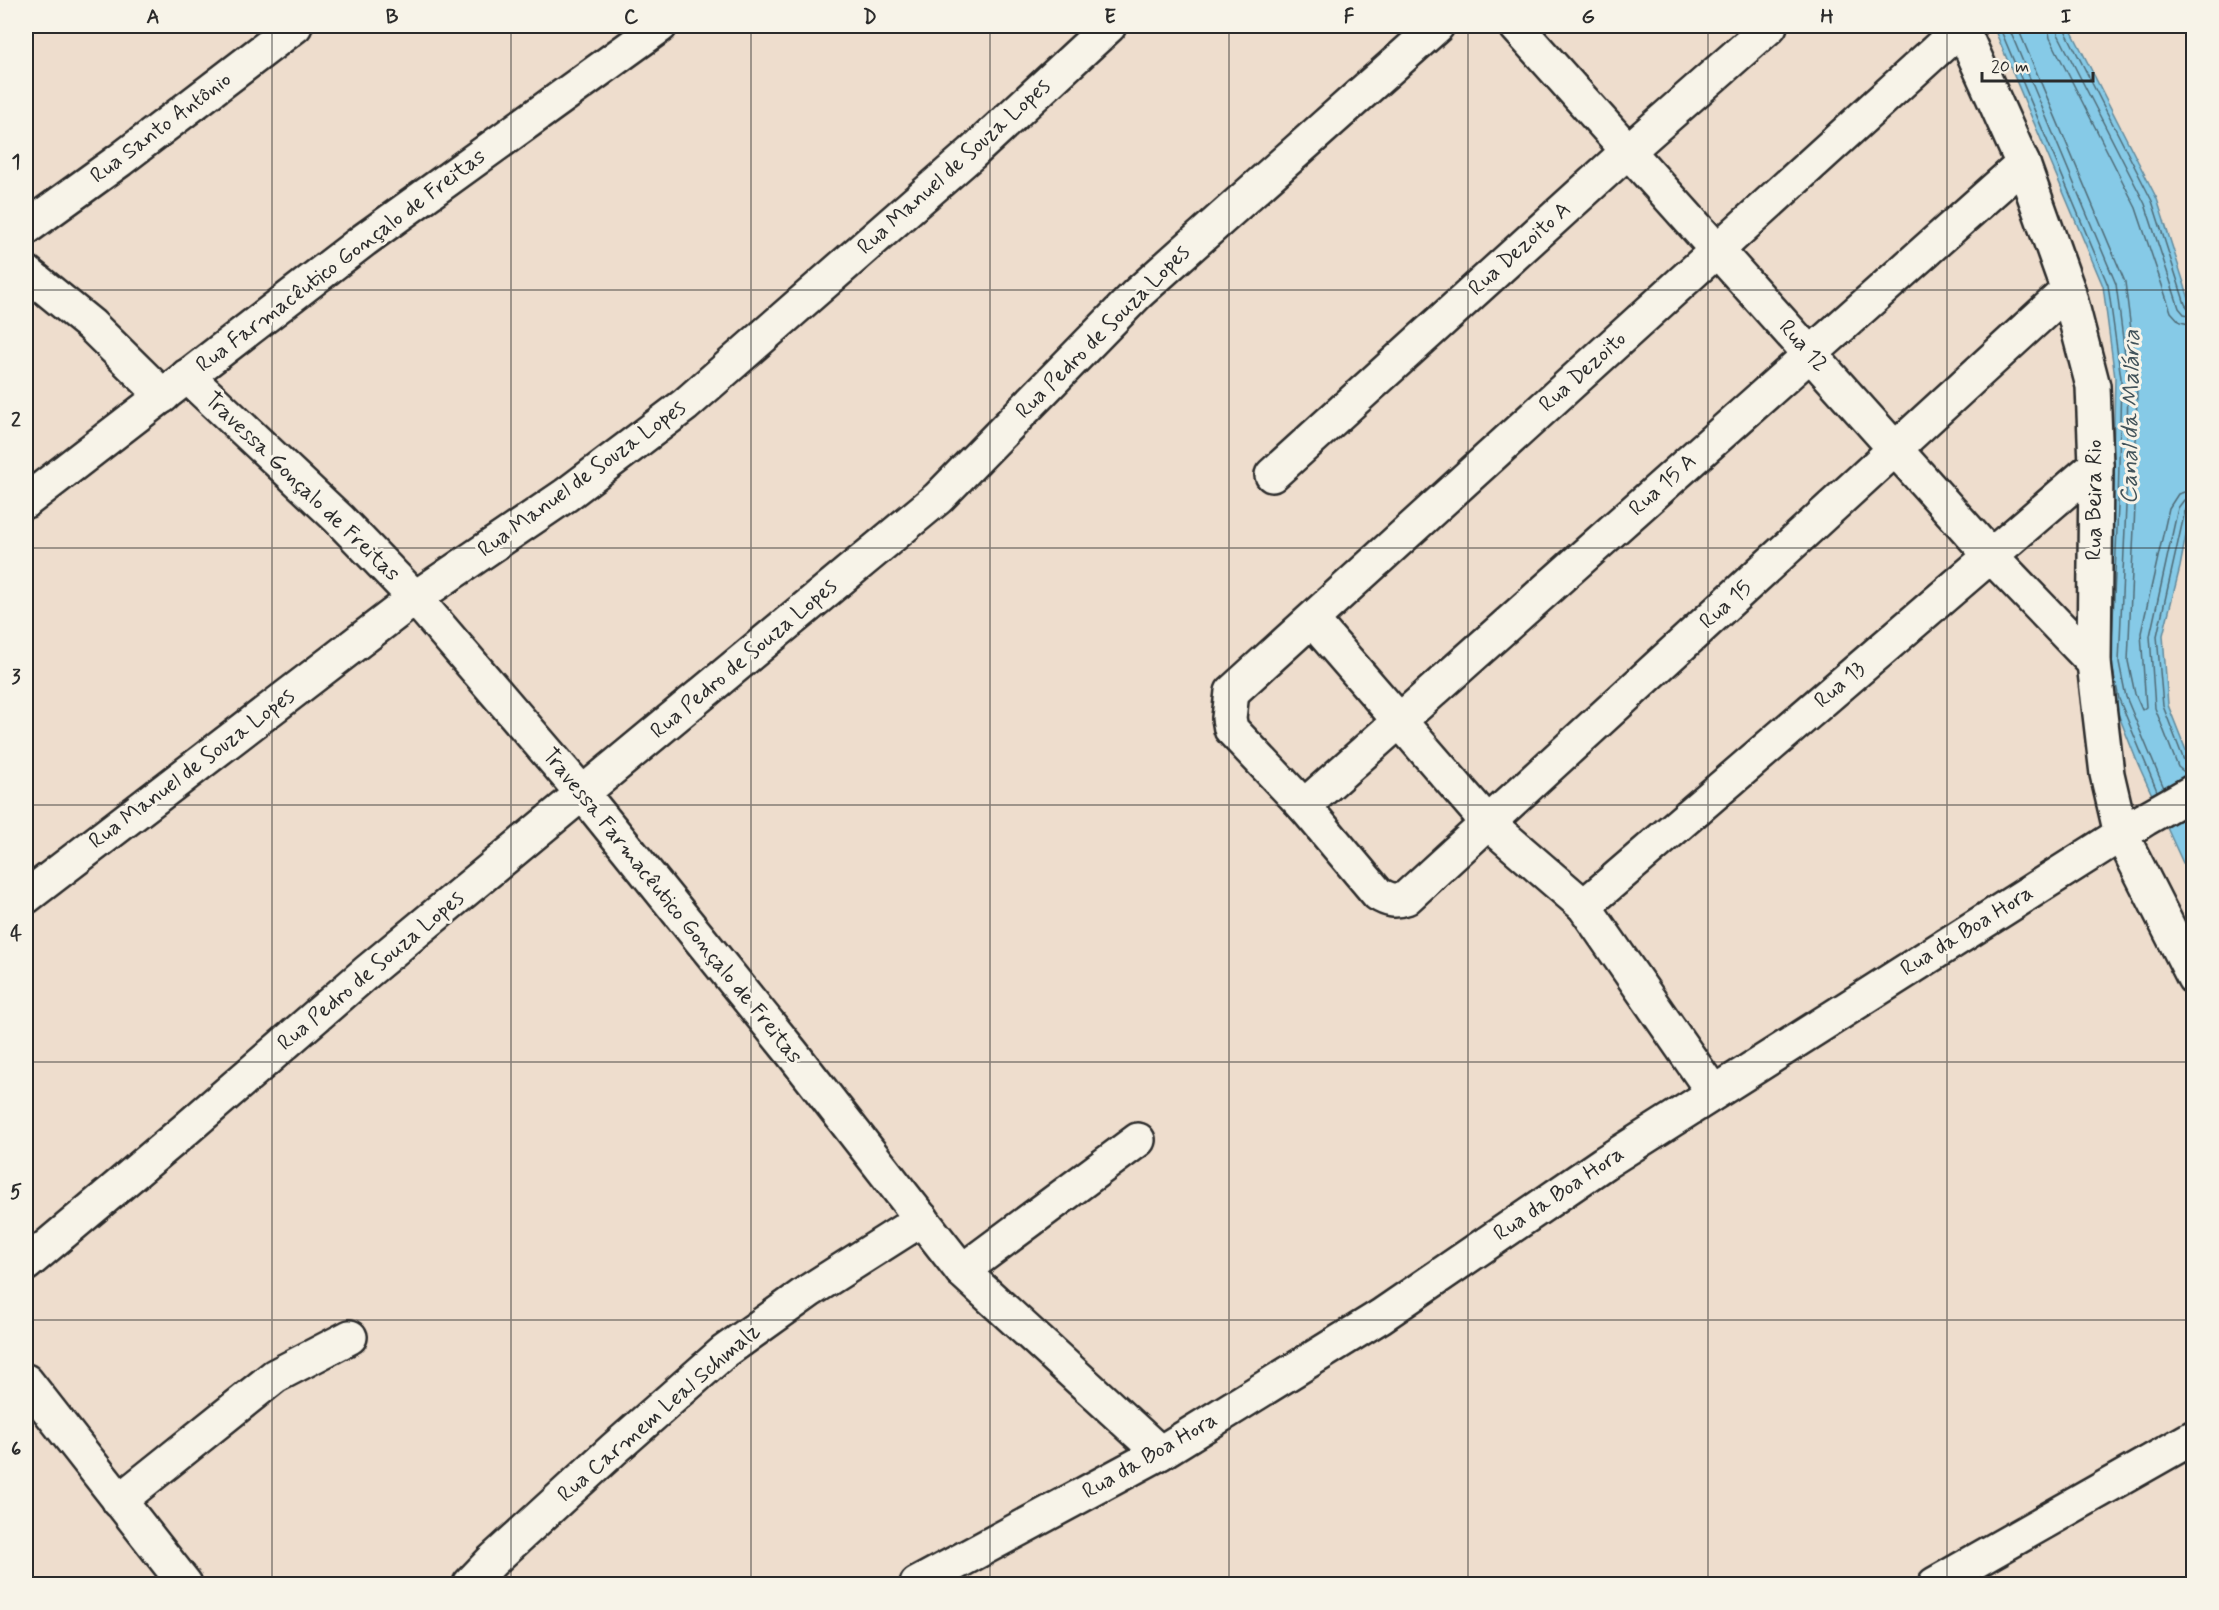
<svg xmlns="http://www.w3.org/2000/svg" width="2219" height="1610" viewBox="0 0 2219 1610" font-family="Mynerve,sans-serif">
  <style>
    .water { fill: #86cae7; stroke: #628a9c; stroke-width: 1.5 }
    .lines { fill: none; stroke-linecap: round; stroke-linejoin: round }
    .shore { stroke: #4f6b76; stroke-width: 1.5 }
    .street-casing { stroke: #2b2b2b; stroke-width: 38 }
    .secondary-casing { stroke: #2b2b2b; stroke-width: 38 }
    .street { stroke: #f7f3e8; stroke-width: 33 }
    .secondary { stroke: #f7f3e8; stroke-width: 33 }
    .grid { fill: none; stroke: #2b2b2b; stroke-width: 1.5; stroke-opacity: 0.55 }
    .labels { text-anchor: middle; dominant-baseline: central; stroke-width: 6; stroke-linejoin: round; paint-order: stroke }
    .street-label { font-size: 22px; fill: #2b2b2b; stroke: #f7f3e8 }
    .water-label { font-size: 24px; font-style: italic; fill: #42535a; stroke: #f7f3e8 }
    .neatline { fill: none; stroke: #2b2b2b; stroke-width: 2 }
    .grid-label { font-size: 20px; text-anchor: middle; font-weight: bold; fill: #2b2b2b }
  </style>
  <rect width="100%" height="100%" fill="#eeddcd"/>
  <filter id="ink" filterUnits="userSpaceOnUse"><feTurbulence type="fractalNoise" baseFrequency=".0167" numOctaves="2"/><feDisplacementMap in="SourceGraphic" scale="12" xChannelSelector="R" yChannelSelector="G"/><feConvolveMatrix kernelMatrix="1 2 1 2 8 2 1 2 1" color-interpolation-filters="sRGB"/></filter>
  <g filter="url(#ink)">
    <!-- water -->
    <polygon class="water" points="1993,26 2069,26 2157,199 2193,311 2193,498 2180,567 2163,635 2168,705 2193,768 2193,885 2138,764 2113,701 2105,663 2112,506 2115,378 2103,286"/>
    <g class="lines">
      <!-- shore -->
      <g class="shore">
        <polyline points="1999,26 2108,285 2121,378 2118,506 2112,642"/>
        <polyline points="2008,26 2116,284 2128,378 2126,506 2119,662 2126,697 2164,788"/>
        <polyline points="2017,26 2125,282 2137,378 2135,506 2128,661 2135,694 2142,710 2146,707 2141,633 2169,508 2178,494 2194,489"/>
        <polyline points="2048,26 2050,38 2136,208 2171,312 2180,322 2194,325"/>
        <polyline points="2057,26 2058,34 2145,204 2179,308 2184,314 2194,316"/>
        <polyline points="2064,26 2065,30 2152,201 2185,304 2188,308 2194,309"/>
        <polyline points="2194,506 2188,507 2185,511 2157,636 2163,706 2185,763 2189,767 2194,768"/>
        <polyline points="2113,670 2119,699 2157,791"/>
        <polyline points="2188,775 2178,767 2155,708 2150,636 2178,508 2184,500 2194,498"/>
      </g>
      <!-- street casing -->
      <g class="street-casing">
        <g id="street">
          <polyline points="1516,26 1990,555 2094,663"/>
          <polyline points="1961,26 2023,164 2068,290 2093,386 2096,465 2094,663 2107,774 2121,834 2194,978"/>
          <path d="M1962 27 1232 692 1229 718 1231 729 1304 806 1378 894C1388 900 1395 902 1406 898L2068 290"/>
          <polyline points="26,228 120,160 295,26"/>
          <polyline points="26,272 91,325 163,396"/>
          <polyline points="187,376 339,519 415,598 583,794 792,1053 962,1271 1160,1453"/>
          <polyline points="1272,475 1628,151 1770,26"/>
          <polyline points="26,501 364,240 660,26"/>
          <polyline points="1312,620 1488,823 1584,906 1713,1092"/>
          <polyline points="1304,806 2023,164"/>
          <polyline points="26,897 415,598 566,495 685,405 972,153 1109,26"/>
          <polyline points="1584,906 2096,465"/>
          <polyline points="26,1264 185,1130 367,972 938,498 1137,294 1437,26"/>
          <polyline points="962,1271 1138,1140"/>
          <polyline points="119,1501 275,1376 350,1337"/>
          <polyline points="470,1584 492,1561 614,1449 724,1352 809,1291 922,1219"/>
          <polyline points="917,1584 1160,1453 1381,1316 1604,1163 2145,819 2194,791"/>
          <polyline points="1935,1584 2194,1437"/>
        </g>
      </g>
      <!-- secondary casing -->
      <g class="secondary-casing">
        <polyline id="secondary" points="26,1381 185,1584"/>
      </g>
      <!-- street -->
      <use href="#street" class="street"/>
      <!-- secondary -->
      <use href="#secondary" class="secondary"/>
    </g>
  </g>
  <!-- grid -->
  <path class="grid" d="M272 26V1584M511 26V1584M751 26V1584M990 26V1584M1229 26V1584M1468 26V1584M1708 26V1584M1947 26V1584M26 290H2194M26 548H2194M26 805H2194M26 1062H2194M26 1320H2194"/>
  <g class="labels">
    <!-- street labels -->
    <g class="street-label">
      <text transform="translate(161 128) rotate(-37)">Rua Santo Antônio</text>
      <text transform="translate(954 167) rotate(-42)">Rua Manuel de Souza Lopes</text>
      <text transform="translate(1520 249) rotate(-42)">Rua Dezoito A</text>
      <text transform="translate(341 261) rotate(-37)">Rua Farmacêutico Gonçalo de Freitas</text>
      <text transform="translate(1103 332) rotate(-45)">Rua Pedro de Souza Lopes</text>
      <text transform="translate(1803 346) rotate(48)">Rua 12</text>
      <text transform="translate(1583 372) rotate(-42)">Rua Dezoito</text>
      <text transform="translate(582 479) rotate(-36)">Rua Manuel de Souza Lopes</text>
      <text transform="translate(1663 485) rotate(-42)">Rua 15 A</text>
      <text transform="translate(302 487) rotate(44)">Travessa Gonçalo de Freitas</text>
      <text transform="translate(2095 500) rotate(-90)">Rua Beira Rio</text>
      <text transform="translate(1726 605) rotate(-42)">Rua 15</text>
      <text transform="translate(744 659) rotate(-40)">Rua Pedro de Souza Lopes</text>
      <text transform="translate(1840 685) rotate(-41)">Rua 13</text>
      <text transform="translate(192 769) rotate(-37)">Rua Manuel de Souza Lopes</text>
      <text transform="translate(672 906) rotate(51)">Travessa Farmacêutico Gonçalo de Freitas</text>
      <text transform="translate(1967 931) rotate(-32)">Rua da Boa Hora</text>
      <text transform="translate(371 971) rotate(-40)">Rua Pedro de Souza Lopes</text>
      <text transform="translate(1559 1194) rotate(-34)">Rua da Boa Hora</text>
      <text transform="translate(659 1413) rotate(-41)">Rua Carmem Leal Schmalz</text>
      <text transform="translate(1150 1456) rotate(-30)">Rua da Boa Hora</text>
    </g>
    <!-- water labels -->
    <g class="water-label">
      <text transform="translate(2131 417) rotate(-89)">Canal da Malária</text>
    </g>
  </g>
  <!-- margin -->
  <rect width="2219" height="1610" fill="none" stroke="#f7f3e8" stroke-width="66"/>
  <!-- scale -->
  <path d="M1982 72v9h111v-9" fill="none" stroke="#2b2b2b" stroke-width="3"/>
  <text x="1991" y="72" font-size="18" fill="#2b2b2b" stroke="#f7f3e8" stroke-width="4.5" paint-order="stroke">20 m</text>
  <rect x="33" y="33" width="2153" height="1544" class="neatline"/>
  <g class="grid-label">
    <text x="153" y="23">A</text>
    <text x="392" y="23">B</text>
    <text x="631" y="23">C</text>
    <text x="870" y="23">D</text>
    <text x="1110" y="23">E</text>
    <text x="1349" y="23">F</text>
    <text x="1588" y="23">G</text>
    <text x="1827" y="23">H</text>
    <text x="2066" y="23">I</text>
    <text x="16" y="168">1</text>
    <text x="16" y="426">2</text>
    <text x="16" y="683">3</text>
    <text x="16" y="940">4</text>
    <text x="16" y="1198">5</text>
    <text x="16" y="1455">6</text>
  </g>
</svg>
